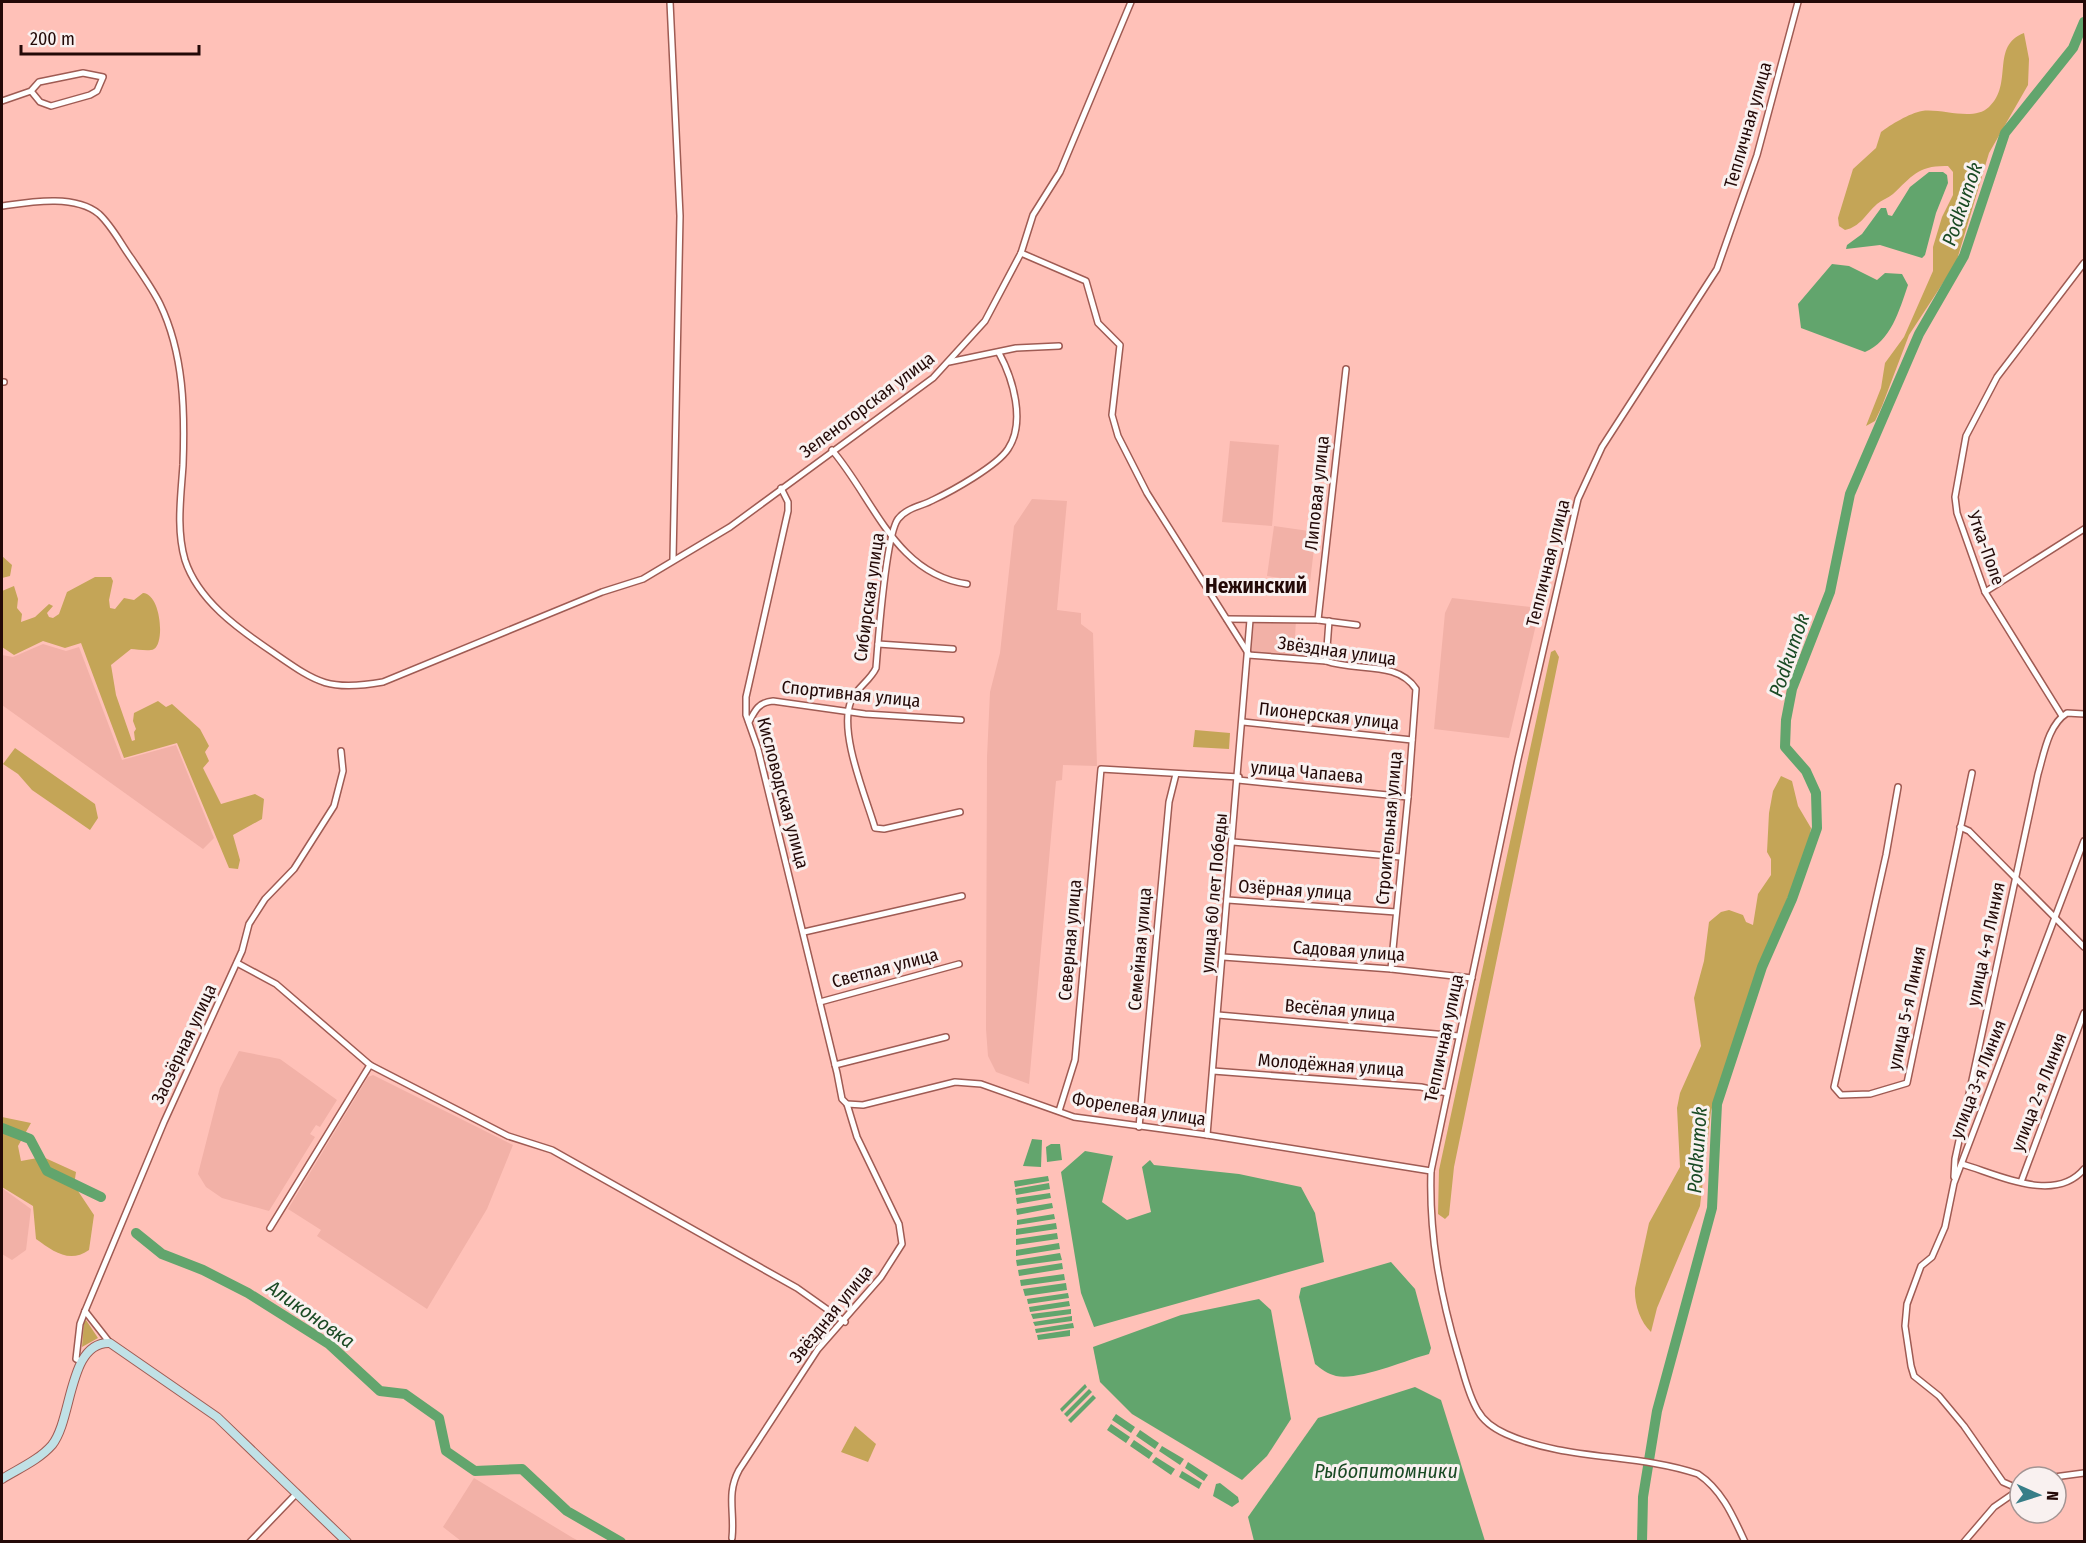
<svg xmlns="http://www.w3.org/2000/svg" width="2086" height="1543" viewBox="0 0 2086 1543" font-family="'Fira Sans Condensed',sans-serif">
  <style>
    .built { fill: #f2b1a7 }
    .green { fill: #c4a557 }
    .water { fill: #62a56d }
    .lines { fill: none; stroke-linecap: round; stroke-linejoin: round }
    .river { stroke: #62a56d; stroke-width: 10 }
    .minor-casing { stroke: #9f5b53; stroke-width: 8 }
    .secondary-casing { stroke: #9f5b53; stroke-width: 10 }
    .minor { stroke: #fff; stroke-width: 5 }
    .secondary { stroke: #c0e1e6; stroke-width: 8 }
    .labels { text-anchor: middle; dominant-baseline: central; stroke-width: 6; stroke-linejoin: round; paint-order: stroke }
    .street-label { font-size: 18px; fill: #230907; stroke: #f9f1f0 }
    .water-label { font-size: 20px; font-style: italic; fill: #1a4a24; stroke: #f9f1f0 }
    .quarter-label { font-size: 21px; font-weight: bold; fill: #230907; stroke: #f9f1f0 }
  </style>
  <rect width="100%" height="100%" fill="#ffc1b8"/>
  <!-- built -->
  <g class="built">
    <polygon points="1230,441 1279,445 1272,526 1222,522"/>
    <polygon points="1032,499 1067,501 1057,610 1081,613 1081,624 1093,633 1097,766 1063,765 1062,780 1056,781 1029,1084 996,1072 988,1056 986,1029 987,757 990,692 1000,653 1014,526"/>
    <polygon points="1274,526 1316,532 1310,582 1267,576"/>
    <polygon points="1452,598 1540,608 1509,738 1434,729 1445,613"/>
    <polygon points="1250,620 1296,620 1294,654 1256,657 1248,653"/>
    <polygon points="43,644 66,651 79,647 122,760 176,745 214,838 203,849 2,705 2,655 13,657"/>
    <polygon points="239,1051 280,1059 337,1100 320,1127 316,1125 310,1134 315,1137 269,1211 222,1198 206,1187 198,1174 220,1088"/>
    <polygon points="373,1075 513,1145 487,1209 427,1309 317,1236 321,1230 288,1209 368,1077"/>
    <polygon points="2,1188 31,1209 26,1250 12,1260 2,1254"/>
    <polygon points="474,1478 573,1538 579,1541 461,1541 443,1527"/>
  </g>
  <!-- green -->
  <g class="green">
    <path d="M2024 33 2029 59 2028 85 1989 153 1956 263 1909 335 1882 406 1875 421 1866 426 1881 388 1885 363 1904 337 1933 271V247L1942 217 1953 195V172L1948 166C1919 165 1912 176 1893 194 1888 198 1882 200 1877 204 1866 214 1860 227 1845 230L1839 226 1838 218 1853 169 1876 148 1881 132C1890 125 1910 113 1922 111 1942 108 1973 122 1989 107 2014 84 1990 46 2024 33Z"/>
    <polygon points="2,556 12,565 10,576 2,578"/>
    <path d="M95 577H111L113 581 109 600 110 608 115 609 124 598 134 600 143 593C161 594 165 643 154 649 149 652 137 649 131 649L111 665 116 695 132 741 135 740 134 732 136 729 133 721 134 713 158 701 166 707 172 704 200 729 209 746 205 752 209 761 203 768 221 804 255 794 264 799 262 819 233 835 240 860 238 869 229 868 177 743 124 758 81 643 65 648 43 641 14 655 2 647V591L14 586 18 599 17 608 22 614 21 622 35 617 49 604 53 606 47 613 49 617 53 618 59 614 67 592Z"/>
    <polygon points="1555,650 1559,657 1454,1167 1449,1215 1445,1219 1438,1214 1439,1170 1551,652"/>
    <polygon points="1195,730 1230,733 1229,749 1193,747"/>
    <polygon points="15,748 95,804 98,818 90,830 32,790 18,774 3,764"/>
    <path d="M1781 776 1792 781 1798 806 1811 828 1808 847 1752 986 1748 1014 1724 1070 1711 1111 1700 1206 1657 1308 1651 1332C1640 1322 1634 1303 1635 1288L1649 1223 1680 1167 1677 1108 1680 1093 1701 1046 1694 998 1704 961 1709 922 1721 912 1729 910 1743 915 1746 922 1753 925 1758 894 1771 875V859L1767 852 1769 813 1773 791Z"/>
    <path d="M2 1117 31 1123 18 1146 21 1161 43 1157 76 1172 74 1185 94 1215 89 1250C69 1264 53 1251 36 1239L33 1206 2 1187Z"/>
    <polygon points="86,1320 98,1338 82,1347 84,1322"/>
    <polygon points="855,1426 876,1444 868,1462 841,1452"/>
  </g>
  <!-- water -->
  <g class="water">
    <polygon points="1929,172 1943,172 1947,175 1948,183 1936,213 1925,255 1922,258 1880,245 1846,249 1847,245 1862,234 1881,208 1886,208 1888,215 1892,216 1910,187"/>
    <path d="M1832 264 1849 266 1877 280 1885 273 1902 274 1908 285C1899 311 1891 341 1865 352L1801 328 1798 304Z"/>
    <polygon points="1032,1139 1042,1140 1041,1167 1023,1166"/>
    <polygon points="1051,1144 1060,1144 1062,1160 1047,1162 1046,1147"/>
    <polygon points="1085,1151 1113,1156 1102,1202 1127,1220 1151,1212 1142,1167 1150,1160 1154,1165 1239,1174 1301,1187 1315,1213 1324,1262 1094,1327 1081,1293 1061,1172"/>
    <polygon points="1048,1176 1049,1181 1015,1187 1014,1181"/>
    <polygon points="1049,1183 1050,1189 1016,1195 1015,1189"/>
    <polygon points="1050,1193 1051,1198 1017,1204 1016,1198"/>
    <polygon points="1052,1203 1053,1208 1017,1215 1016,1209"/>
    <polygon points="1054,1214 1055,1219 1017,1225 1017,1220"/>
    <polygon points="1056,1223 1057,1229 1016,1235 1016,1229"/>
    <polygon points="1057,1233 1058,1239 1016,1245 1016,1239"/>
    <polygon points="1059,1243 1060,1249 1016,1256 1016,1250"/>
    <polygon points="1060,1253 1062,1260 1017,1266 1016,1260"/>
    <path d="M1391 1262 1415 1289 1431 1348 1429 1354C1406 1360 1358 1381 1336 1376 1328 1374 1321 1369 1315 1364L1299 1297 1301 1288Z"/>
    <polygon points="1062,1263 1063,1269 1019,1276 1018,1270"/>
    <polygon points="1064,1274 1065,1280 1021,1286 1020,1280"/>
    <polygon points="1066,1283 1067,1290 1025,1296 1023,1289"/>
    <polygon points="1068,1293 1069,1298 1028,1304 1027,1299"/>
    <polygon points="1259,1299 1271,1310 1291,1419 1267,1456 1242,1480 1132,1414 1100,1382 1093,1347 1181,1315"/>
    <polygon points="1069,1301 1070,1306 1030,1312 1029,1307"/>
    <polygon points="1071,1309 1071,1314 1033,1319 1031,1314"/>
    <polygon points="1072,1316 1072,1321 1035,1326 1033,1322"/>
    <polygon points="1073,1323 1074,1328 1036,1333 1035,1329"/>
    <polygon points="1070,1330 1070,1336 1038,1340 1037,1335"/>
    <polygon points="1085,1384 1087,1387 1062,1412 1060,1409"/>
    <polygon points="1415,1387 1441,1400 1485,1541 1254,1541 1248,1517 1318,1418"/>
    <polygon points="1089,1389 1092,1392 1067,1417 1064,1414"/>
    <polygon points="1093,1395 1096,1398 1071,1423 1068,1420"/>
    <polygon points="1116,1414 1135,1427 1131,1433 1112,1420"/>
    <polygon points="1111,1424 1130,1437 1126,1443 1107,1430"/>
    <polygon points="1140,1430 1159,1443 1155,1449 1136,1436"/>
    <polygon points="1134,1440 1153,1453 1149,1459 1130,1446"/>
    <polygon points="1162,1446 1184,1459 1180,1465 1159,1451"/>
    <polygon points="1156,1457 1175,1469 1171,1475 1152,1462"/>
    <polygon points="1188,1462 1208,1475 1204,1481 1185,1468"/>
    <polygon points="1182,1471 1202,1483 1199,1489 1179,1477"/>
    <polygon points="1220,1483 1238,1497 1239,1502 1232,1507 1213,1496 1216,1484"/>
  </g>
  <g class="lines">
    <!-- river -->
    <g class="river">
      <polyline points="2,1128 30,1139 47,1171 101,1197"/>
      <polyline points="136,1233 162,1254 203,1270 248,1293 329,1344 380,1391 405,1394 439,1418 446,1451 475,1471 522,1469 567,1511 621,1542"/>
      <polyline points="1642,1542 1643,1497 1657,1411 1712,1208 1717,1104 1762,967 1792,899 1817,828 1816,793 1806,771 1785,747 1786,720 1792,689 1830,592 1850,494 1919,334 1964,256 2005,133 2073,48 2084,22"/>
    </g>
    <!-- minor casing -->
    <g class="minor-casing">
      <g id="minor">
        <polyline points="670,2 680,216 673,559"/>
        <polyline points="2,101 31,91 39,82 83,73 103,77 97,91 90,95 51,106 40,102 31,91"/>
        <path d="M2 206C30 202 75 194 99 214 112 226 121 244 131 258 141 273 152 288 160 304 184 354 185 411 183 465 181 496 176 529 185 560 198 600 237 628 271 651 316 682 327 692 383 682L602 592 643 579 730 527 933 378 985 321 1021 253 1086 281 1098 323 1120 345 1112 415 1118 436 1147 493 1248 653"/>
        <polyline points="1021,253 1033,215 1060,172 1131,2"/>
        <polyline points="949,362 1016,348 1059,346"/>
        <polyline points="2,382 4,382"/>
        <path d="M832 450C874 499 895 574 967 584"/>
        <polyline points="1985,592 2084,529"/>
        <polyline points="1227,619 1318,620 1357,625"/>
        <polyline points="1318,620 1346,369"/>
        <polyline points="878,644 953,649"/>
        <path d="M1248 655 1326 661C1356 672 1397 660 1416 689L1408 797 1391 969"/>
        <polyline points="1326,661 1329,621"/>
        <polyline points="2062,716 1985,592 1957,513 1955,497 1966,436 1997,377 2084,263"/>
        <path d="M749 722C755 710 759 702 773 701L865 714 961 720"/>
        <polyline points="1243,722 1412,740"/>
        <polyline points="1238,780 1408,797"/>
        <polyline points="1898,787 1886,855 1834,1087 1841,1095 1870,1094 1907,1083 1972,773"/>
        <path d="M960 812 884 829 875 828C866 797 838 732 851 701 857 687 870 681 876 668 878 642 886 535 898 519 906 508 922 506 933 500 952 491 997 466 1008 449 1026 422 1013 379 999 353"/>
        <polyline points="1960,827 1969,831 2084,947"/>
        <polyline points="1233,842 1401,857"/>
        <polyline points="1228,900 1396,912"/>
        <polyline points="804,932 962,896"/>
        <polyline points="1223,957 1391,969 1472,978"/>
        <polyline points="237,963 276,984 370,1065 508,1136 552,1150 797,1288 845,1322"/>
        <polyline points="820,1002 959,964"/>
        <polyline points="1218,1015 1459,1036"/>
        <polyline points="835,1065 946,1037"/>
        <polyline points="1213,1071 1421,1087 1447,1093"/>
        <polyline points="847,1104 863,1105 955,1082 981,1084 1074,1117 1207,1135 1431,1171"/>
        <polyline points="1059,1111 1075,1060 1101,769 1239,777"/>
        <polyline points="1139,1127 1169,802 1176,774"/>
        <polyline points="1207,1135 1250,620"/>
        <path d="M1962 1164C1999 1175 2055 1204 2084 1169"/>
        <path d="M1954 1177 1955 1159 2038 774C2044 754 2048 725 2067 713L2084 714"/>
        <polyline points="2021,1182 2084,1013"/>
        <polyline points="270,1228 370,1065"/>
        <polyline points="85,1311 110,1343"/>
        <polyline points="81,1361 76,1359 80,1324 85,1311 164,1122 242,951 249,924 265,899 294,869 334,806 343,771 341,751"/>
        <polyline points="2054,1477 2084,1473"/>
        <polyline points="2019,1489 2003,1482 1964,1426 1939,1396 1914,1376 1911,1366 1905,1326 1907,1304 1921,1266 1932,1257 1945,1227 1954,1183 2084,841"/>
        <path d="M732 1538C735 1512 726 1494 739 1470L818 1349 881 1277 902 1244 899 1224 857 1137 847 1104 842 1099 837 1073 758 749 746 715V697L788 511V502L781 488"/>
        <polyline points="250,1542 297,1493"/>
        <path d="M1745 1542C1733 1516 1722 1490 1698 1474 1637 1453 1566 1461 1506 1434 1495 1429 1484 1422 1478 1411 1468 1395 1464 1374 1458 1355 1440 1294 1429 1235 1431 1171L1518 759 1578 499 1602 447 1717 269 1757 155 1798 2"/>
        <polyline points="1964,1542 1994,1507 2020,1489"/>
      </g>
    </g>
    <!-- secondary casing -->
    <g class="secondary-casing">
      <path id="secondary" d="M2 1479C18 1469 39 1460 52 1445 73 1419 68 1341 110 1343L217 1417 347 1542"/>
    </g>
    <!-- minor -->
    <use href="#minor" class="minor"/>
    <!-- secondary -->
    <use href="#secondary" class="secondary"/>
  </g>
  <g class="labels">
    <!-- street labels -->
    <g class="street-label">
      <text transform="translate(1748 125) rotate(-74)">Тепличная улица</text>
      <text transform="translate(867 405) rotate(-37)">Зеленогорская улица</text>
      <text transform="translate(1317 493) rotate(-84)">Липовая улица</text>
      <text transform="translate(1986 548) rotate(70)">Утка-Поле</text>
      <text transform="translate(1548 563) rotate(-76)">Тепличная улица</text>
      <text transform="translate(869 597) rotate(-82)">Сибирская улица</text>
      <text transform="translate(1337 651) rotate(8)">Звёздная улица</text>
      <text transform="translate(851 694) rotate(6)">Спортивная улица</text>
      <text transform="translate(1329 716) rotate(6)">Пионерская улица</text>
      <text transform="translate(1307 772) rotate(5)">улица Чапаева</text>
      <text transform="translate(783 793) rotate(75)">Кисловодская улица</text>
      <text transform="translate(1389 828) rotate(-85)">Строительная улица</text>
      <text transform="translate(1295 890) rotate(4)">Озёрная улица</text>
      <text transform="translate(1214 893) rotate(-85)">улица 60 лет Победы</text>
      <text transform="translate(1070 940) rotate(-85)">Северная улица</text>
      <text transform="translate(1986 944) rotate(-78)">улица 4-я Линия</text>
      <text transform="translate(1140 949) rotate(-85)">Семейная улица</text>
      <text transform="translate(1349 951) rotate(4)">Садовая улица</text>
      <text transform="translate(885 968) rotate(-15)">Светлая улица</text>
      <text transform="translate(1907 1008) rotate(-78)">улица 5-я Линия</text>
      <text transform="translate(1340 1010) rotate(5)">Весёлая улица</text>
      <text transform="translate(1444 1038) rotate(-78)">Тепличная улица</text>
      <text transform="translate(184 1044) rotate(-65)">Заозёрная улица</text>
      <text transform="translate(1331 1065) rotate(4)">Молодёжная улица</text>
      <text transform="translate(1978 1079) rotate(-69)">улица 3-я Линия</text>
      <text transform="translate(2039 1092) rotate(-69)">улица 2-я Линия</text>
      <text transform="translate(1139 1109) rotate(9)">Форелевая улица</text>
      <text transform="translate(831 1314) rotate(-51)">Звёздная улица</text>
    </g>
    <!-- water labels -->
    <g class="water-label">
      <text transform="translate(1962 204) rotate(-71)">Podkumok</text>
      <text transform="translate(1789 655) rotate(-71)">Podkumok</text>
      <text transform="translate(1697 1150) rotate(-86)">Podkumok</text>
      <text transform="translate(311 1314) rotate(35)">Аликоновка</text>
      <text x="1386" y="1471">Рыбопитомники</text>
    </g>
    <!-- quarter labels -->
    <g class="quarter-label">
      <text x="1256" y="586">Нежинский</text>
    </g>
  </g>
  <!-- border -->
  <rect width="2086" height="1543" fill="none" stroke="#230907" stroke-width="6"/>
  <!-- north arrow -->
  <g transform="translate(2038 1495) rotate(93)"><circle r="28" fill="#f9f1f0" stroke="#a39493" stroke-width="1.5"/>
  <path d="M0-4.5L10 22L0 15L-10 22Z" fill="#377e88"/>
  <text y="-9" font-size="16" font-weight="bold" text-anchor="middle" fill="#230907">N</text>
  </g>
  <!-- scale -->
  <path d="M21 45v9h178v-9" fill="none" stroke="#230907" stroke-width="3"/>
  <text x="30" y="45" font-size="18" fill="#230907" stroke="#f9f1f0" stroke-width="4.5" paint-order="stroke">200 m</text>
</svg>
